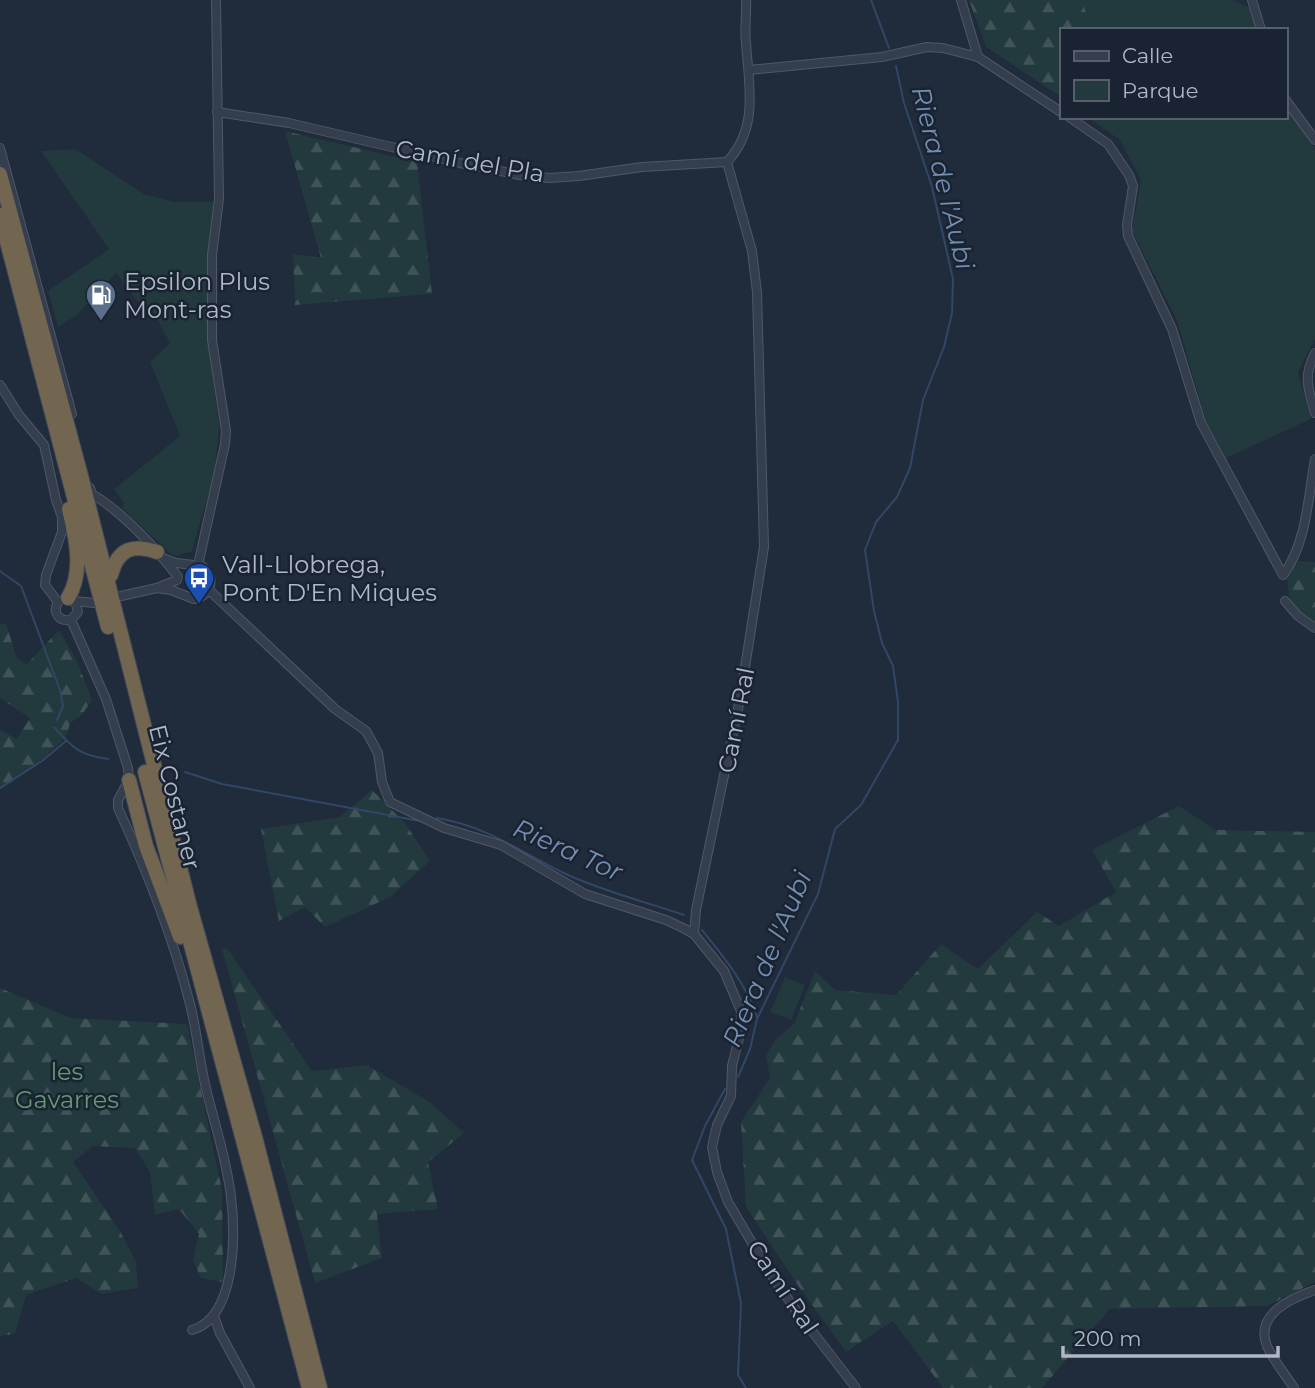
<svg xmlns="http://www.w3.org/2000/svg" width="1315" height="1388" viewBox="0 0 1315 1388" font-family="Montserrat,sans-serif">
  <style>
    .forest { fill: url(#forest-firs) }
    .park { fill: #22393d }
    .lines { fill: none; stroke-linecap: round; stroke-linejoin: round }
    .stream { stroke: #324665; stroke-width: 2 }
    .street-casing { stroke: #4f5867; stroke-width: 10 }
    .highway-casing { stroke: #3f4857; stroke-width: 16 }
    .street { stroke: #343e4c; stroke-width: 8 }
    .highway { stroke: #736650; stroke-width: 14 }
    .labels { text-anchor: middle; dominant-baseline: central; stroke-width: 5; stroke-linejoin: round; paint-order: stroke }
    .street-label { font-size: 24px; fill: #afb8c8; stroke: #192331 }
    .poi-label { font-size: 24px; fill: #afb8c8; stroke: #192331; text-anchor: start }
    .park-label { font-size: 24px; fill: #649b72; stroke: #192331 }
    .water-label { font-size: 26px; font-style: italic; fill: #748eb2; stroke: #192331 }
  </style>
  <defs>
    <pattern id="forest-firs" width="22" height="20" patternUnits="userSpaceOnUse" patternTransform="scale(1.75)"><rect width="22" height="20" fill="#22393d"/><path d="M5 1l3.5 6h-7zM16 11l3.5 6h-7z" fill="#405458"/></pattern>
  </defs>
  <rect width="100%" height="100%" fill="#202b3c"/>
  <!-- forest -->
  <g class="forest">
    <polygon points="969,0 1110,0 1094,30 1061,30 1061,97 986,47"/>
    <polygon points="285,131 417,162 432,294 295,305 293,254 321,258"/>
    <path d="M1297 561 1315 562V626C1293 609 1288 603 1287 575Z"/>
    <polygon points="0,624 6,624 17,658 27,664 59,630 77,661 92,700 81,716 70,723 66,738 33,767 0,790 0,730 17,739 30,718 0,698"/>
    <polygon points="372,790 405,823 430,861 390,897 325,927 305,907 279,921 261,829 340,817"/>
    <polygon points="1179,806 1216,830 1315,832 1315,1282 1267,1306 1110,1309 1042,1388 943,1388 893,1321 846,1352 797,1284 746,1207 741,1122 770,1078 766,1056 776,1039 794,1024 815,971 835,990 896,995 941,944 978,969 1037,912 1059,926 1116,892 1092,850"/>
    <polygon points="227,948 312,1071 367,1065 431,1103 464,1133 428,1162 438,1209 377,1214 382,1258 315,1283 222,949"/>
    <polygon points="0,988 71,1018 187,1024 222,1190 223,1282 201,1278 193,1260 199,1234 179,1209 155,1215 150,1172 135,1148 93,1146 73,1162 120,1231 136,1262 138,1288 101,1294 76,1278 26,1295 15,1334 0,1336"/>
  </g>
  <!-- park -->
  <g class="park">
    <polygon points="1081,0 1232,0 1251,8 1257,30 1094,30"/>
    <polygon points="1285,106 1314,147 1315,151 1315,339 1298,372 1311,419 1226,458 1206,422 1177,320 1132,231 1141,180 1120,140 1093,121 1093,117 1285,117"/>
    <polygon points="75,149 144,194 174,202 214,202 211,366 219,426 214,475 192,551 176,556 172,555 122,508 124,503 114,489 180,436 150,362 170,343 151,308 146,312 116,273 77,315 58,327 48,291 109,249 41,151"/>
    <polygon points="785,977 805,985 791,1020 770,1012"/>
  </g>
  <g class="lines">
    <!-- stream -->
    <g class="stream">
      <polyline points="871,0 889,48"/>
      <polyline points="0,571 21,586 60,690 63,706 57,720"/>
      <path d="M54 727C73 748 79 755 108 759"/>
      <polyline points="185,772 222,784 420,821"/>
      <polyline points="0,788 42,761 66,741"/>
      <path d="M437 818C487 826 522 853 566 874 602 891 646 902 684 915"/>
      <path d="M702 930C723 956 747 985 757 1017"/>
      <polyline points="738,1077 750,1049 757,1019 818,894 835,829 861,805 898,740 898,702 893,666 882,643 874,611 865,550 876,522 897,497 910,468 923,400 944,347 952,313 953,279 932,187 904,103 896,66"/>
      <polyline points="725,1089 705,1126 692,1160 726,1229 741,1303 738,1375 746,1388"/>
    </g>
    <!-- street casing -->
    <g class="street-casing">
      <g id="street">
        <polyline points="961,0 978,57"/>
        <polyline points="1252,0 1261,30"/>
        <polyline points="749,70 882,57 927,47 943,48 978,57 1061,112"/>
        <polyline points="1285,99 1315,140"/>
        <polyline points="217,112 289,123 460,163 520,175 549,178 579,176 642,167 727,162"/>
        <path d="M1069 117 1108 144 1129 175 1133 186 1127 225 1128 236 1172 329 1201 423 1283 575C1307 543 1308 497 1315 459"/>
        <polyline points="0,148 72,414"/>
        <path d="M1315 353C1303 376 1308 389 1315 413"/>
        <polyline points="0,385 19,415 44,445 56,500 62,517 62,532 46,575 45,585 58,602"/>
        <path d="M90 488 92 494C121 511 157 549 178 577"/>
        <polyline points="198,565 225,444 226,431 212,340 212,255 219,199 216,0"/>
        <path d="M157 588 171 590 194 599C212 595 216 578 202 566L176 563 165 559"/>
        <polyline points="209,590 335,709 366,731 378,753 382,782 390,802 444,828 501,845 585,894 666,920 683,928 694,934 724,971 741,1011 742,1026 732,1066 731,1096 717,1125 712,1147 717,1172 728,1202 768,1270 795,1309 856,1388"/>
        <polyline points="121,596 157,588 177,580"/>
        <polyline points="66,598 75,601 94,603"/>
        <polyline points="1285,601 1298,616 1315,628"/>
        <path d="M58 602C52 613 59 622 71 620"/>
        <path d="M71 620 106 699 128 768 129 780 118 800V808C147 871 173 937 190 1004 197 1031 199 1060 206 1088 214 1123 227 1160 231 1197 236 1234 236 1318 192 1330"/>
        <polyline points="71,620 78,612 75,601"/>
        <path d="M694 934 696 910 740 699 764 547 757 292 752 251 727 162C759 128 749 86 746 43 744 29 747 15 746 0"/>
        <polyline points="214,1316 220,1333 250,1388"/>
        <path d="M1294 1388C1285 1374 1273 1360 1267 1346 1254 1314 1292 1298 1315 1290"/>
      </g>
    </g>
    <!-- highway casing -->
    <g class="highway-casing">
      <g id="highway">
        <polyline points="0,174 80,472 190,907 255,1137 320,1388"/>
        <polyline points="0,215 108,627"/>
        <path d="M111 575C118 548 133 544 157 552"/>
        <path d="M68 598C84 572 76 537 69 509"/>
        <polyline points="145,772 309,1388"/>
        <polyline points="129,780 146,846 180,937"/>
      </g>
    </g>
    <!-- street -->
    <use href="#street" class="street"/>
    <!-- highway -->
    <use href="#highway" class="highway"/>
  </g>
  <!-- icons -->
  <defs>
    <g id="fuel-pin" transform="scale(1.575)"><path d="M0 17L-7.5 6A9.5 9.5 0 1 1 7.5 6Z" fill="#5c6f8a" stroke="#192331"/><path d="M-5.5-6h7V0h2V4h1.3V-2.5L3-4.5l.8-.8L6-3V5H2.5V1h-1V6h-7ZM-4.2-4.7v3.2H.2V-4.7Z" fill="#fff"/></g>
    <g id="bus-pin" transform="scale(1.575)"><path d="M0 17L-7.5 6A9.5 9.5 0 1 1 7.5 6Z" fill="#1a4fb4" stroke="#192331"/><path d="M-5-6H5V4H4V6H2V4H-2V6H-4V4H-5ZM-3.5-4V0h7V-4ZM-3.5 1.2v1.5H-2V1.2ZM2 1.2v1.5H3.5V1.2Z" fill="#fff"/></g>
  </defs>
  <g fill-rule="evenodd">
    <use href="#fuel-pin" x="101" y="295"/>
    <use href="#bus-pin" x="199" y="578"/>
  </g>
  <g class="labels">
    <!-- street labels -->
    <g class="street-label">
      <text transform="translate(470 161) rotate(10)">Camí del Pla</text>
      <text transform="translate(736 720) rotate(-79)">Camí Ral</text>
      <text transform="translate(175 797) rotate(76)">Eix Costaner</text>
      <text transform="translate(783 1287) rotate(56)">Camí Ral</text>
    </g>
    <!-- poi labels -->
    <g class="poi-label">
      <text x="124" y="281">Epsilon Plus<tspan x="124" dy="28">Mont-ras</tspan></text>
      <text x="222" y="564">Vall-Llobrega,<tspan x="222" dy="28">Pont D'En Miques</tspan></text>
    </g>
    <!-- park labels -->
    <g class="park-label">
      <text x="67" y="1071">les<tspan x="67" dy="28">Gavarres</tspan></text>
    </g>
    <!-- water labels -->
    <g class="water-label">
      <text transform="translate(943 178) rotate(76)">Riera de l'Aubi</text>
      <text transform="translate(568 850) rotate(24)">Riera Tor</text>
      <text transform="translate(767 959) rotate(-67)">Riera de l'Aubi</text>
    </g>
  </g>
  <!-- legend -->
  <rect x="1060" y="28" width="228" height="91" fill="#192331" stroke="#555f6d" stroke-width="2"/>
  <rect x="1074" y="51" width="35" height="10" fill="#343e4c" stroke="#555f6d" stroke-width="2"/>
  <text x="1122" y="63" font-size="21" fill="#afb8c8">Calle</text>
  <rect x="1074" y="80" width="35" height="21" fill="#22393d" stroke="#555f6d" stroke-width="2"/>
  <text x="1122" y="98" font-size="21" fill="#afb8c8">Parque</text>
  <!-- scale -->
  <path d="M1063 1346v10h215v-10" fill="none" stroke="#afb8c8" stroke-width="3.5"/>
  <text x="1074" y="1346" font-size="21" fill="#afb8c8" stroke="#192331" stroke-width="5" paint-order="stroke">200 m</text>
</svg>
